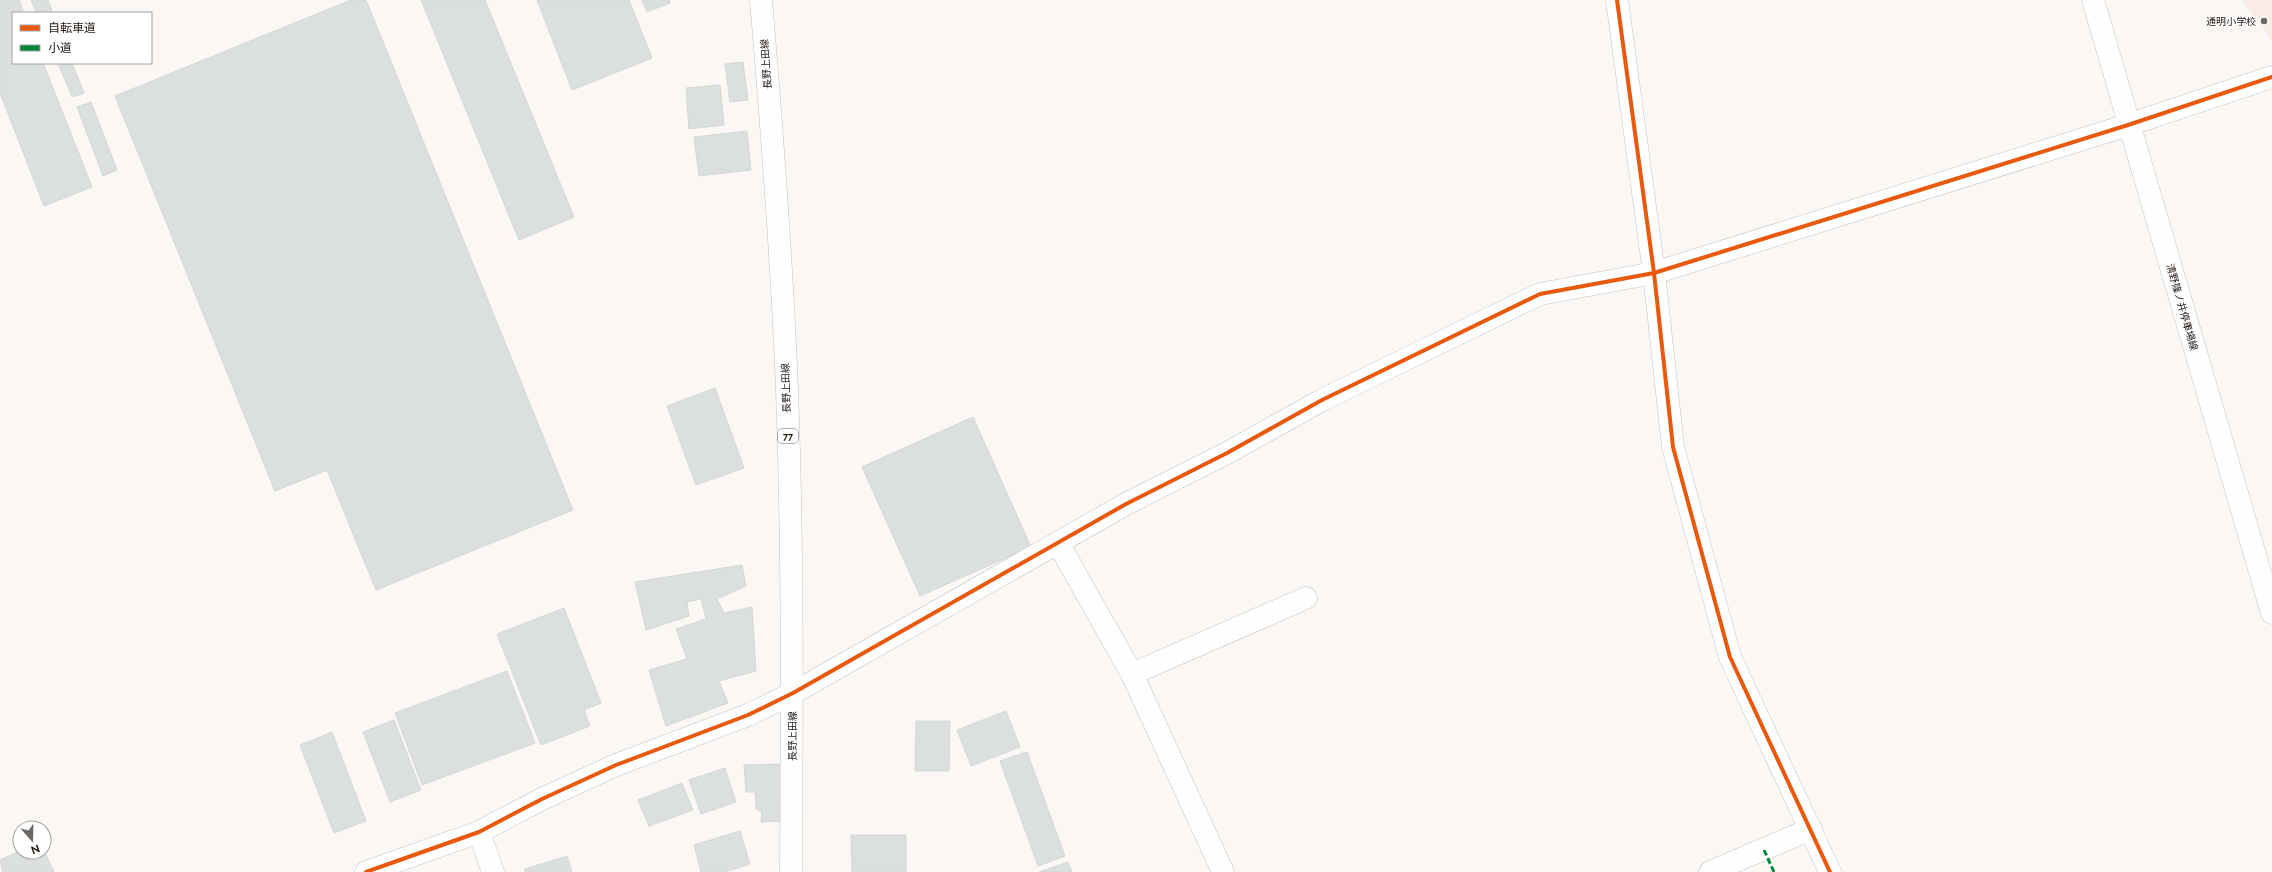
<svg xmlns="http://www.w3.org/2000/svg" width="2272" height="872" viewBox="0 0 2272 872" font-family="Raleway,'Noto Sans JP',sans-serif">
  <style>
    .built { fill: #f8ece5 }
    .building { fill: #dbe0df; stroke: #d3d7d6 }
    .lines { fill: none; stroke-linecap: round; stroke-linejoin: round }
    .minor-casing { stroke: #c7c2be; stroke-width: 23 }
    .secondary-casing { stroke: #c7c2be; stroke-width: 23 }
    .primary-casing { stroke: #c7c2be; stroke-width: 23 }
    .minor { stroke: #fefefe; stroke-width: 22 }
    .secondary { stroke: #fefefe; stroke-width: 22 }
    .primary { stroke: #fefefe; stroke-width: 22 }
    .quiet { stroke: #00873e; stroke-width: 3; stroke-dasharray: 6 3; stroke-linecap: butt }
    .cycleway-casing { stroke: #fff; stroke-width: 6 }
    .cycleway { stroke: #e8590c; stroke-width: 4 }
    .poi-dot { fill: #6d6763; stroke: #fff; stroke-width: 1.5 }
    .labels { text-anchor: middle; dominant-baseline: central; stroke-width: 3; stroke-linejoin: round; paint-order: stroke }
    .shield { fill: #fff; stroke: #645e5a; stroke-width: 1 }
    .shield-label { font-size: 9px; font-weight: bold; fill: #211914 }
    .poi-label { font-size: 10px; fill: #211914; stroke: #fff; text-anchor: end }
    .street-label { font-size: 10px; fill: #211914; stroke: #fff }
  </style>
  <rect width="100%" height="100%" fill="#faf7f5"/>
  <!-- built -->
  <polygon class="built" points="2242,0 2272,0 2272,41"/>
  <!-- building -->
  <g class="building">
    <polygon points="0,0 19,0 24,13 13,13 13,63 43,63 92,187 44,206 0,93"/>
    <polygon points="31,0 48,0 53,13 36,13"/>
    <polygon points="351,0 366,0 573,510 376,590 327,470 275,491 115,96"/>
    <polygon points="421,0 485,0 574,217 519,240"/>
    <polygon points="537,0 629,0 652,58 572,90"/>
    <polygon points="642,0 669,0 670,3 647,12"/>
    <polygon points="743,62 748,100 730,102 725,64"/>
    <polygon points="58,63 72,63 84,93 72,97"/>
    <polygon points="720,85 724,125 689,129 686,88"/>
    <polygon points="91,102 117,170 103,176 77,107"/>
    <polygon points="747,131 751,170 699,176 694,137"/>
    <polygon points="715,388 744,468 696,485 667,406"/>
    <polygon points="973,417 1031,547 920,596 862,467"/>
    <polygon points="742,565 746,586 717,599 724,613 752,607 756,671 719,681 728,703 666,726 649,670 687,659 676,629 706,619 701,599 687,602 689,616 646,630 635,582"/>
    <polygon points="564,608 601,703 584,710 590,726 541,745 497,634"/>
    <polygon points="507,671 535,743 422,785 395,713"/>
    <polygon points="1006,711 1020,747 971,766 957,730"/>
    <polygon points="394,720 421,790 390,802 363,732"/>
    <polygon points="916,721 950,721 949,771 915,771"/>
    <polygon points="332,732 366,821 334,833 300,745"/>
    <polygon points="1027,752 1065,856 1038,866 1000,761"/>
    <polygon points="781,764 784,821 761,822 762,812 756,809 755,792 746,792 744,765"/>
    <polygon points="725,768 736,802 701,814 689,780"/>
    <polygon points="682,783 693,810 649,826 638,800"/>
    <polygon points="740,831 750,864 725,872 701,872 694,845"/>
    <polygon points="851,835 906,835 906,872 852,872"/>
    <polygon points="44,850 54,872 3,872 0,860 20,851 44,852"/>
    <polygon points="567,856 572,872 525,872 525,869"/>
    <polygon points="1068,862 1072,872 1039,872"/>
  </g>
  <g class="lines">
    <!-- minor casing -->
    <g class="minor-casing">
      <g id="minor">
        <polyline points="1617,0 1654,273 1673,447 1730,657 1830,872"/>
        <polyline points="1058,543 1132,674 1223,872"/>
        <polyline points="1132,674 1306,598"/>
        <polyline points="479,832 493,872"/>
        <polyline points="366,872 479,832 542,799 616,765 748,715 793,693 1126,504 1227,453 1322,400 1540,294 1654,273 2128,125 2272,77"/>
        <polyline points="1710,872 1811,829"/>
      </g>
    </g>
    <!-- secondary casing -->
    <g class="secondary-casing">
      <polyline id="secondary" points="2093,0 2272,613"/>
    </g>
    <!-- primary casing -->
    <g class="primary-casing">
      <path id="primary" d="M761 0C772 130 782 260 787 390 793 550 792 711 791 872"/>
    </g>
    <!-- minor -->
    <use href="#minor" class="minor"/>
    <!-- secondary -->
    <use href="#secondary" class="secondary"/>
    <!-- primary -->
    <use href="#primary" class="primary"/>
    <!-- quiet -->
    <polyline class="quiet" points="1764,850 1774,872"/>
    <!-- cycleway casing -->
    <g class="cycleway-casing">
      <g id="cycleway">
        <polyline points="1617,0 1654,273 1673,447 1730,657 1830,872"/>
        <polyline points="366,872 479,832 542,799 616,765 748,715 793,693 1126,504 1227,453 1322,400 1540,294 1654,273 2128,125 2272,77"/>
      </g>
    </g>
    <!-- cycleway -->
    <use href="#cycleway" class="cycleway"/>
  </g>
  <!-- markers -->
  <circle class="poi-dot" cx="2264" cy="21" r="4"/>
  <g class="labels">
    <!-- shield labels -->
    <rect class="shield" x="778" y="429" width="20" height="14" rx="3"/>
    <g class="shield-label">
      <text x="788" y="436">77</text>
    </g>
    <!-- poi labels -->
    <g class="poi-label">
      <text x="2256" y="21">通明小学校</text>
    </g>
    <!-- street labels -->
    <g class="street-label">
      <text transform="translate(766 64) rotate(-94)">長野上田線</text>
      <text transform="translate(2182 307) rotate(74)">清野篠ノ井停車場線</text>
      <text transform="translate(786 388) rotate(-92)">長野上田線</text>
      <text transform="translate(792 736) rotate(-90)">長野上田線</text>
    </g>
  </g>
  <!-- legend -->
  <rect x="12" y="12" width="140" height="52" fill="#ffffff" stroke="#a6a3a1"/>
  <rect x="20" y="25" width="20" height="6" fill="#e8590c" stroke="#a6a3a1"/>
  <text x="48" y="32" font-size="12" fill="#211914">自転車道</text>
  <rect x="20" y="45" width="20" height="6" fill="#00873e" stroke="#a6a3a1"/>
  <text x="48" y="52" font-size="12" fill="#211914">小道</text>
  <!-- north arrow -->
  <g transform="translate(32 840) rotate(160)"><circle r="19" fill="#ffffff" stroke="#a6a3a1"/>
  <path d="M0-3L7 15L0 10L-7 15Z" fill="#6d6763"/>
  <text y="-6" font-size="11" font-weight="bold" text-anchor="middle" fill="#211914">N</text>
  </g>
</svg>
